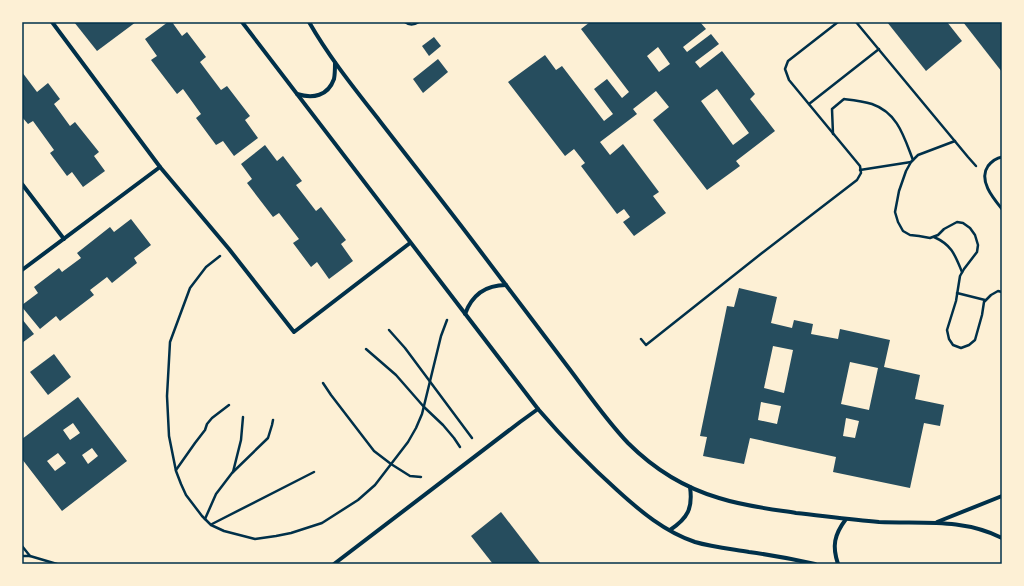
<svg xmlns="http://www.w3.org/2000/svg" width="1024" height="586" viewBox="0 0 1024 586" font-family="'Archivo Narrow',sans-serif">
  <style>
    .building { fill: #264d5e; fill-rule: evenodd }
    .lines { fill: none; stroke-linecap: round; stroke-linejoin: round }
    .path { stroke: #003049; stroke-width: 2.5 }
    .service { stroke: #003049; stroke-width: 3 }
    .minor { stroke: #003049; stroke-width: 4 }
    .neatline { fill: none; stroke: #003049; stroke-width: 1.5 }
  </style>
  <rect width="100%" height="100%" fill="#fdf0d5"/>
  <!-- building -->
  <g class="building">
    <polygon points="74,22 136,22 97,51"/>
    <polygon points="168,22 172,22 182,36 187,32 206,57 200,62 221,90 227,86 250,116 245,120 258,138 234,156 223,141 216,145 196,118 201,114 183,89 177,94 151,60 157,56 145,39"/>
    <path d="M590 22H700L706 29 683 47 687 52 711 34 719 44 695 62 700 68 722 51 755 94 750 99 775 131 736 161 740 166 707 190 653 120 669 107 656 91 633 109 637 114 600 142 610 155 623 144 659 192 653 196 666 213 634 236 623 222 630 217 624 209 617 214 581 166 585 163 574 149 565 156 508 82 545 55 556 70 562 66 604 121 613 114 594 89 607 79 622 98 629 92 581 29ZM658 47 670 64 659 72 647 56ZM717 89 749 133 733 145 701 101Z"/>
    <polygon points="887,22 947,22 962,41 926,71"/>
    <polygon points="963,22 1002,22 1002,72"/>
    <polygon points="434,37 441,46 429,56 422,46"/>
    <polygon points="438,59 448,72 423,93 413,79"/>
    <polygon points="22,72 37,92 48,83 60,99 54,104 70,126 75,122 99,152 94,156 105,171 83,187 72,172 67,176 50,153 54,150 33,121 28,124 22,117"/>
    <polygon points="265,145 277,161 283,156 302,181 296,185 316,211 321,207 346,240 341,244 353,261 329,279 317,262 311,267 293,243 299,239 279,213 273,217 247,183 252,179 241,164"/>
    <polygon points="131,219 151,245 134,258 137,263 112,283 107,277 90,290 94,295 60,321 56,316 40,329 22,307 22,305 38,293 34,287 59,268 62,272 81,258 77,253 110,227 114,232"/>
    <path d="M739 288 777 297 771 323 792 328 794 320 813 324 811 334 838 339 840 329 890 340 884 367 920 375 915 399 944 405 940 426 924 423 910 488 833 472 836 457 750 438 744 464 703 456 707 437 700 436 727 306 734 307ZM773 346 793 350 784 393 764 388ZM850 362 878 368 869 410 841 404ZM761 402 781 406 777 424 758 420ZM846 418 859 421 855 438 843 436Z"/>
    <polygon points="22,319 34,334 22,343"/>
    <polygon points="54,354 71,377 48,395 30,372"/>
    <path d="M78 397 127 461 62 511 22 459V439ZM73 423 80 433 70 440 63 430ZM92 448 98 456 88 464 82 455ZM58 453 66 463 55 471 47 461Z"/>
    <polygon points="501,512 541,564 493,564 471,536"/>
  </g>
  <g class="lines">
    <!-- path -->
    <g class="path">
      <path d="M405 22C410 26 414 25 419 22"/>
      <polyline points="856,22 968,157 976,166"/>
      <polyline points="809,104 879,49"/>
      <path d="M833 134 832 109 844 99C853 100 863 101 872 104 898 113 904 137 913 160"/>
      <polyline points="955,141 918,155 911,162 906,171 899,191 895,212 898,222 903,231 910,235 919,236 930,238 938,235 944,229 957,222 963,223 970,228 975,235 978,245 977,252 964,269 960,276 956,301 947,330 949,339 953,345 961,348 969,345 975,340 982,315 984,302 991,295 998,291 1002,292"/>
      <polyline points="860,170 911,162"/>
      <path d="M934 237C952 245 955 255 962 272"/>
      <polyline points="220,256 206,267 190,288 170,342 167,396 169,436 176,471 181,484 186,495 202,516 211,525 224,531 255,539 276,536 291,533 322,523 358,500 375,485 408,442 416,428 422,414 441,336 447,320"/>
      <polyline points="957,293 985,300"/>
      <polyline points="389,330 405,348 472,438"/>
      <polyline points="641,339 646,345 762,253 857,180 861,173 860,166 789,80 785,69 788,61 838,22"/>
      <polyline points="366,349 396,375 424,407 443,425 454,438 460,447"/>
      <polyline points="323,383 331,395 374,451 391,464 410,476 421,477"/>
      <polyline points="176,470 195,443 205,430 207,424 212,418 229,405"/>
      <polyline points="233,472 241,440 243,417"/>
      <polyline points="205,519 216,494 232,473 268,438 272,425 273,420"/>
      <polyline points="212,524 314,472"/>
      <polyline points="22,546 30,556"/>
      <polyline points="22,556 30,556 57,564"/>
    </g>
    <!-- service -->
    <path class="service" d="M1002 157C997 158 992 161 988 166 978 180 993 198 1002 209"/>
    <!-- minor -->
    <g class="minor">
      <polyline points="52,22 160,167 229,249 294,332 410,243"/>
      <path d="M242 22 538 409C563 438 589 465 617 490 640 511 665 532 695 542 712 547 731 549 749 552 771 555 793 559 815 564"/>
      <path d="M309 22C329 57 354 88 379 120 413 164 448 208 481 252 511 292 541 331 571 371 589 395 607 421 628 443 653 468 685 488 719 498 744 506 770 509 796 513 824 516 851 520 879 522 922 524 962 518 1002 538"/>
      <path d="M297 94C313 99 328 96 334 79 335 74 335 68 335 63"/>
      <polyline points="22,184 64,239"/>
      <polyline points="22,270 160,167"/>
      <path d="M465 314C472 295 486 285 506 285"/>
      <polyline points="937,522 1002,496"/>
      <path d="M670 530C688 518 693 508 690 487"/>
      <polyline points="334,564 520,422 538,409"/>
      <path d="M838 564C832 546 834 535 846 519"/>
    </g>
  </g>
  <!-- border -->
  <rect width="1024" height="586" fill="none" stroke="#fdf0d5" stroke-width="46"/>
  <rect x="23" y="23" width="978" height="540" class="neatline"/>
</svg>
